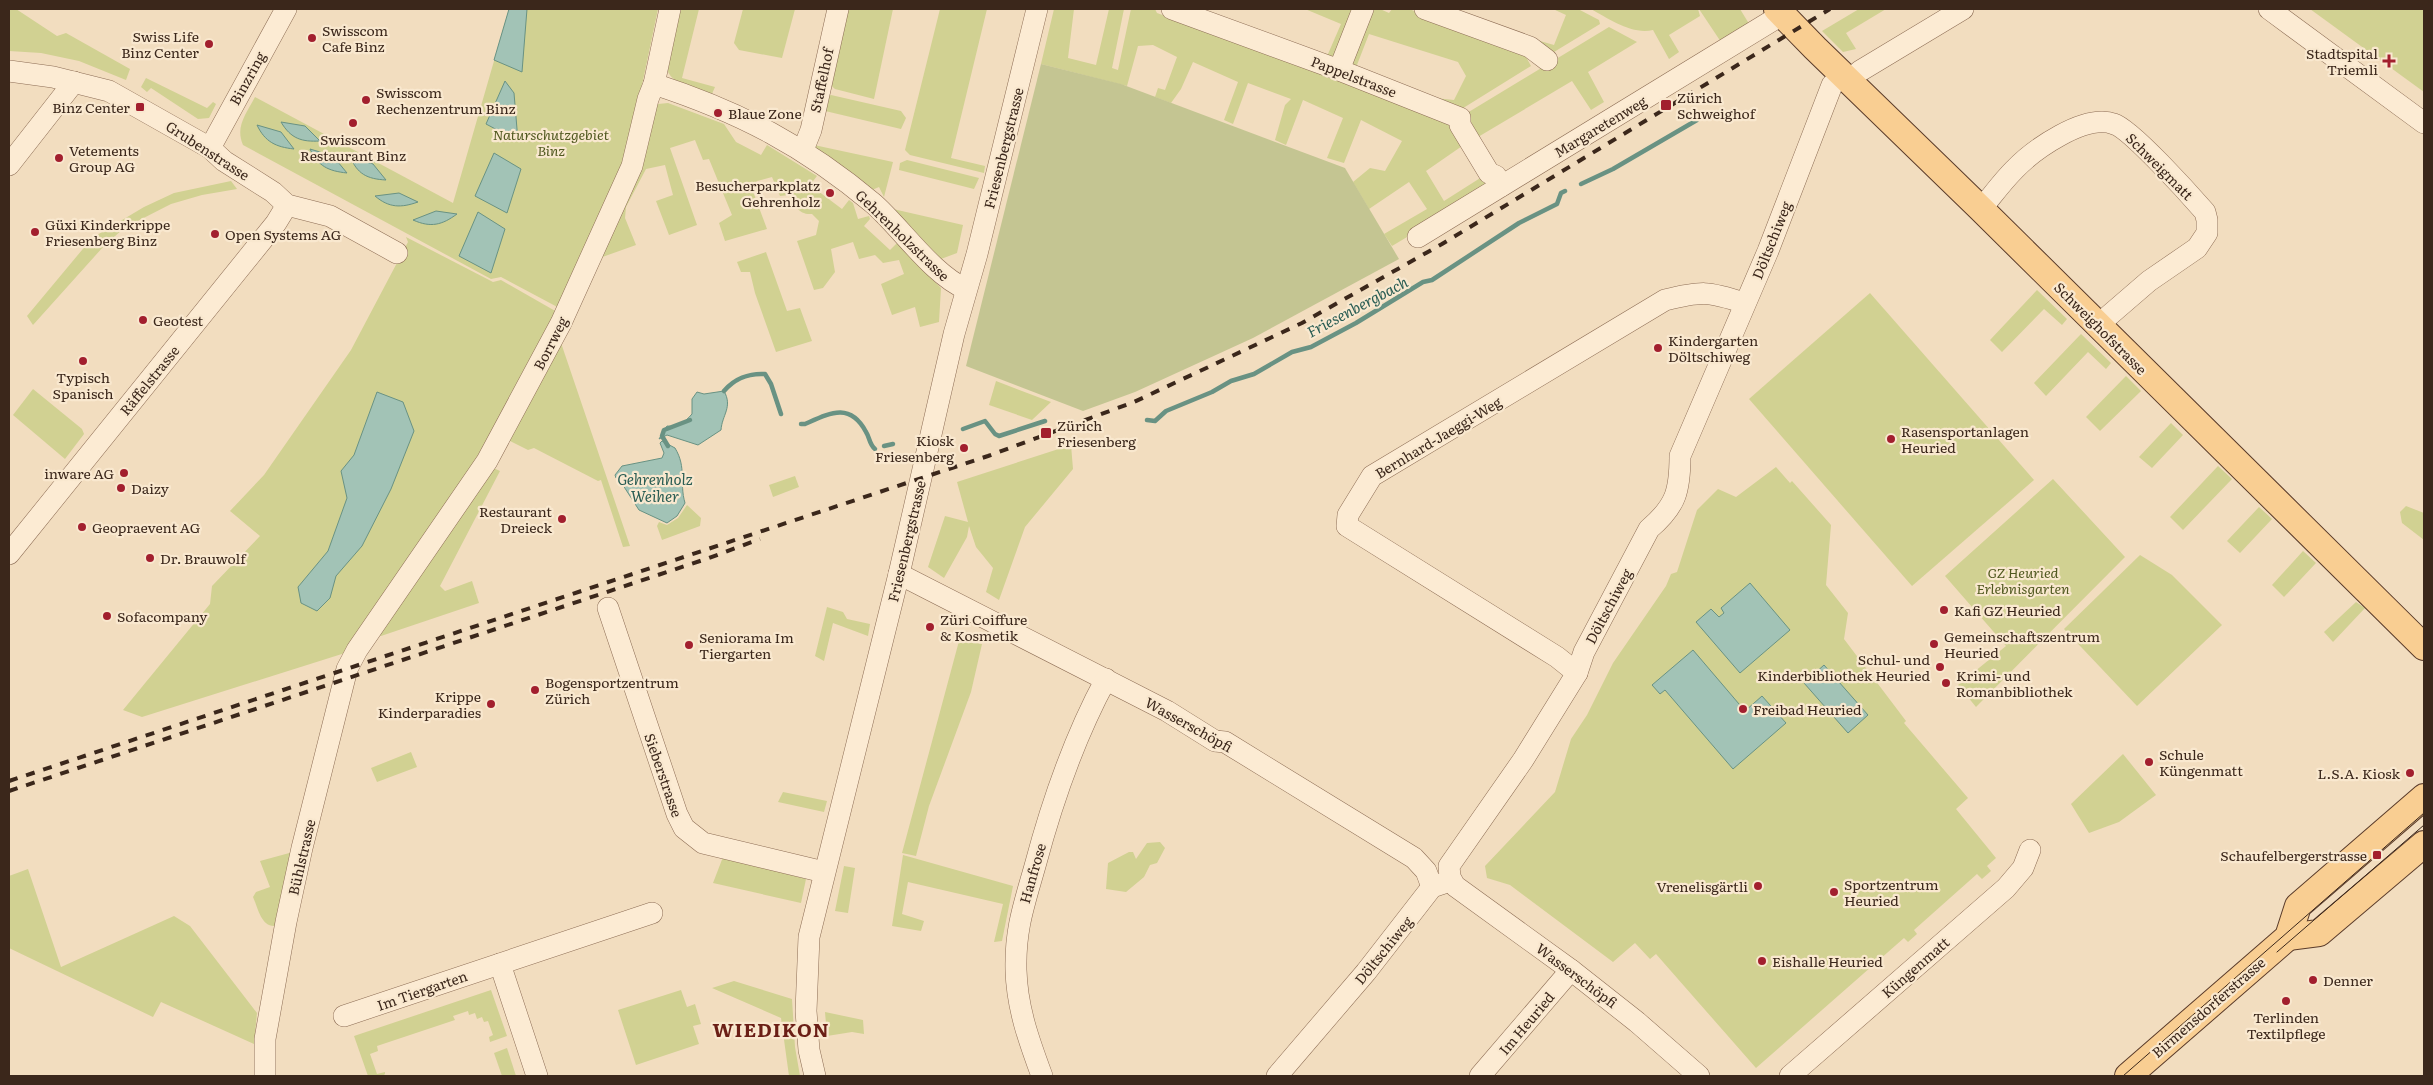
<svg xmlns="http://www.w3.org/2000/svg" width="2433" height="1085" viewBox="0 0 2433 1085" font-family="Literata,serif">
  <style>
    .green { fill: #d1d192 }
    .cemetery { fill: #c4c592 }
    .water { fill: #a2c3b6; stroke: #699283 }
    .lines { fill: none; stroke-linecap: round; stroke-linejoin: round }
    .stream { stroke: #699283; stroke-width: 4.5 }
    .minor-casing { stroke: #8d6d55; stroke-width: 22 }
    .major-casing { stroke: #5a3b2a; stroke-width: 28 }
    .minor { stroke: #fcebd3; stroke-width: 21 }
    .major { stroke: #f9ce92; stroke-width: 26 }
    .tram { stroke: #3b271b; stroke-width: 1 }
    .rail { stroke: #3b271b; stroke-width: 4; stroke-dasharray: 9 9; stroke-linecap: butt }
    .poi-dot { fill: #a21f2e; stroke: #f9e8cf; stroke-width: 2 }
    .labels { text-anchor: middle; dominant-baseline: central; stroke-width: 4.5; stroke-linejoin: round; paint-order: stroke }
    .poi-label { font-size: 14px; fill: #3b271b; stroke: #f9e8cf; text-anchor: start }
    .street-label { font-size: 14px; fill: #3b271b; stroke: #f9e8cf }
    .park-label { font-size: 14px; font-style: italic; fill: #515920; stroke: #f9e8cf }
    .water-label { font-size: 15px; font-style: italic; fill: #295c53; stroke: #f9e8cf }
    .district-label { font-size: 19px; font-weight: bold; letter-spacing: 1px; fill: #6b1f16; stroke: #f9e8cf }
  </style>
  <rect width="100%" height="100%" fill="#f2ddbf"/>
  <!-- green -->
  <g class="green">
    <polygon points="9,9 16,9 57,36 66,33 130,69 126,80 79,61 41,53 9,51"/>
    <path d="M509 9H658L625 166 563 310 501 277 491 279 243 145C235 127 246 114 255 97L453 203Z"/>
    <path d="M675 9H699L682 78 715 87 711 96C695 90 674 86 667 70Z"/>
    <polygon points="743,9 795,9 782,58 739,50 734,43"/>
    <polygon points="845,9 893,9 874,99 835,89 829,84"/>
    <polygon points="940,9 987,9 951,158 985,166 984,173 910,155 905,150"/>
    <polygon points="1054,9 1074,9 1068,58 1096,65 1109,9 1124,9 1112,68 1118,70 1131,9 1155,9 1157,13 1176,20 1446,120 1465,144 1426,171 1444,201 1485,175 1491,187 1392,246 1384,234 1427,209 1409,182 1369,209 1353,182 1370,168 1385,171 1402,141 1361,120 1344,163 1327,158 1343,118 1303,100 1286,145 1275,140 1285,105 1291,99 1248,83 1233,124 1224,120 1238,82 1193,62 1181,89 1171,103 1155,97 1158,88 1165,90 1177,57 1153,45 1138,46 1127,86 1041,64"/>
    <polygon points="1305,9 1354,9 1335,58 1320,53 1328,54 1341,24"/>
    <polygon points="1367,9 1380,9 1389,13 1392,9 1409,9 1524,53 1531,66 1460,110 1435,98 1454,100 1466,76 1458,62 1369,34 1355,70 1347,69"/>
    <polygon points="1553,9 1578,9 1599,20 1600,24 1554,52 1538,47 1540,41 1554,45 1566,15"/>
    <path d="M1591 9H1698L1700 16 1669 35 1679 52 1669 59 1653 30C1632 35 1609 19 1591 9Z"/>
    <polygon points="1699,9 1740,9 1751,27 1721,42"/>
    <polygon points="1859,9 1886,9 1846,33 1856,49 1843,52 1822,31"/>
    <polygon points="2310,9 2424,9 2424,92"/>
    <polygon points="1609,27 1637,42 1588,72 1604,102 1591,110 1572,81 1478,137 1467,113"/>
    <polygon points="146,78 207,108 213,102 216,104 209,118 198,119 151,88 147,92 141,87"/>
    <polygon points="831,95 901,111 906,118 901,129 821,110 824,97"/>
    <path d="M668 103 724 124 736 142 761 155 767 145 817 176 810 185 842 209 849 200 853 203 858 219 869 216 870 219 864 226 890 250 897 243 941 288 939 322 920 327 915 307 892 315 881 284 904 274 899 260 883 263 875 255 859 259 853 242 831 249 835 272 823 288 814 290 797 241 816 235 819 221 812 214C798 215 795 205 789 195L780 196 772 177 757 181 751 186 767 229 725 241 719 223 732 215 709 159 703 160 695 140 670 148 697 225 669 235 656 201 673 195 665 165 646 169 626 207 625 218 636 245 594 260 644 133 652 130 650 119 651 109 658 104Z"/>
    <polygon points="814,145 893,162 884,197 879,187 872,190 817,149"/>
    <polygon points="907,160 979,178 974,189 899,170 900,163"/>
    <polygon points="231,181 237,189 202,195 171,204 124,228 103,247 33,325 27,316 92,238 144,207 174,193"/>
    <polygon points="893,209 963,225 957,253 941,259"/>
    <polygon points="406,237 493,282 501,280 564,316 502,426 345,653 142,717 123,710 210,604 212,586 260,536 230,511 264,475 351,350 408,242"/>
    <polygon points="766,252 787,311 800,308 812,341 776,352 755,293 750,272 741,272 737,262"/>
    <polygon points="2037,290 2067,319 2062,325 2044,309 2002,352 1990,340"/>
    <polygon points="1870,293 2034,480 1912,586 1749,399"/>
    <polygon points="2081,334 2111,363 2106,369 2088,352 2046,396 2034,383"/>
    <polygon points="559,337 630,546 623,547 601,480 598,481 534,448 528,450 506,439"/>
    <polygon points="2126,376 2141,391 2100,431 2086,417"/>
    <polygon points="996,381 1051,402 1032,420 989,405"/>
    <polygon points="33,389 82,429 84,434 65,459 13,415"/>
    <polygon points="2171,423 2183,435 2152,468 2139,457"/>
    <polygon points="1071,445 1073,469 1025,527 999,600 986,592 993,568 976,547 969,526 967,537 944,578 928,567 945,516 968,522 957,482"/>
    <polygon points="489,466 500,471 440,586 445,591 472,581 479,603 381,636 376,634"/>
    <polygon points="2218,466 2232,479 2183,530 2170,517"/>
    <polygon points="1776,467 1790,483 1792,481 1831,525 1826,585 1848,613 1844,639 1906,721 1904,723 1968,798 1956,809 1996,858 1987,866 1991,871 1982,879 1977,874 1914,930 1917,934 1908,942 1904,938 1756,1068 1656,954 1650,959 1635,943 1613,962 1510,885 1487,878 1485,866 1555,792 1571,739 1587,715 1613,663 1666,586 1671,574 1677,572 1697,510 1718,489 1736,497"/>
    <polygon points="795,476 799,487 773,497 769,485"/>
    <polygon points="2053,479 2125,557 1976,707 1958,685 2006,646 1945,576"/>
    <polygon points="687,505 701,518 700,526 662,540 657,526 659,522 667,525 678,518"/>
    <polygon points="2406,506 2424,513 2424,540 2402,523 2400,512"/>
    <polygon points="2259,507 2272,519 2240,553 2227,541"/>
    <polygon points="2303,551 2316,563 2284,597 2272,585"/>
    <polygon points="2140,555 2172,575 2222,625 2137,706 2064,629"/>
    <polygon points="2356,602 2365,608 2333,642 2324,632"/>
    <polygon points="827,607 843,612 847,619 870,624 868,636 833,623 824,661 815,656"/>
    <polygon points="959,641 982,644 971,692 929,806 916,856 902,853"/>
    <polygon points="411,752 417,767 377,782 371,768"/>
    <polygon points="2123,754 2156,795 2119,822 2089,833 2071,804"/>
    <polygon points="783,792 827,801 824,812 778,802"/>
    <polygon points="1160,842 1165,848 1157,863 1150,865 1144,877 1126,892 1106,889 1108,863 1129,852 1133,852 1136,859 1147,843"/>
    <path d="M293 852 275 926C261 927 258 908 253 897L256 892 270 887 260 861Z"/>
    <polygon points="903,855 1013,886 1002,941 994,942 1003,904 908,882 902,914 924,921 921,931 892,926"/>
    <polygon points="723,857 806,879 801,903 713,883"/>
    <polygon points="844,866 855,868 848,913 835,911"/>
    <polygon points="28,869 61,967 174,916 190,926 257,1013 254,1044 161,1002 153,1017 9,948 9,876"/>
    <polygon points="734,981 792,999 795,1047 800,1076 789,1076 781,1018 712,988"/>
    <polygon points="491,990 507,1036 490,1042 489,1037 493,1035 488,1021 484,1022 482,1017 477,1019 475,1013 469,1015 468,1011 453,1016 455,1020 377,1046 378,1051 370,1054 377,1074 385,1072 385,1074 383,1076 368,1076 354,1036"/>
    <polygon points="681,990 687,1007 695,1004 701,1024 693,1026 699,1044 636,1065 618,1010"/>
    <polygon points="825,1012 863,1020 864,1034 852,1032 827,1036"/>
    <polygon points="507,1048 516,1076 502,1076 494,1053"/>
  </g>
  <!-- cemetery -->
  <polygon class="cemetery" points="1041,64 1121,84 1345,168 1399,259 1253,338 1135,392 1083,411 966,366"/>
  <!-- water -->
  <g class="water">
    <polygon points="509,9 527,9 522,72 494,60"/>
    <polygon points="505,81 514,93 518,141 486,124"/>
    <path d="M281 122 305 126 320 141C302 142 291 139 281 122Z"/>
    <path d="M257 125 281 132 294 149C276 147 265 142 257 125Z"/>
    <path d="M310 149 333 156 347 173C328 171 318 166 310 149Z"/>
    <polygon points="494,153 521,169 507,213 475,196"/>
    <path d="M350 156 373 164 386 180C367 179 357 174 350 156Z"/>
    <path d="M399 193 418 202C401 208 389 208 375 196Z"/>
    <path d="M436 211 457 214C442 225 431 228 413 220Z"/>
    <polygon points="478,212 505,229 491,273 459,256"/>
    <path d="M724 391C733 407 722 415 721 430L698 445 667 435 659 439 667 426C678 428 685 422 692 414V399L697 392 704 394Z"/>
    <polygon points="377,392 403,402 414,431 391,489 362,546 336,576 330,598 317,611 301,603 298,587 328,551 347,498 341,471 354,455"/>
    <path d="M662 441 675 448C687 468 679 482 685 503L677 516 667 523 639 510 619 479 616 478 615 475 622 466 662 458 664 453 660 443Z"/>
    <polygon points="1750,583 1790,630 1740,673 1696,622 1711,609 1719,617 1724,613 1721,608"/>
    <polygon points="1693,650 1745,711 1762,696 1786,723 1733,769 1665,690 1660,694 1652,685"/>
    <polygon points="1824,665 1868,715 1848,733 1804,683"/>
  </g>
  <g class="lines">
    <!-- stream -->
    <g class="stream">
      <polyline points="1581,184 1613,169 1697,120"/>
      <path d="M724 391C734 379 749 373 765 374L771 384 781 414"/>
      <polyline points="1147,420 1155,421 1166,411 1212,392 1231,381 1254,374 1292,352 1311,347 1356,323 1423,282 1432,280 1519,223 1557,204 1561,193 1565,191"/>
      <path d="M801 424H805C830 413 850 402 866 432 870 438 869 444 875 449"/>
      <polyline points="963,429 985,421 995,434 999,436 1045,421"/>
      <polyline points="668,446 662,436 664,430 690,420"/>
      <polyline points="884,446 893,444"/>
    </g>
    <!-- minor casing -->
    <g class="minor-casing">
      <g id="minor">
        <polyline points="1172,9 1339,70 1460,118 1460,125 1489,173 1496,176 1501,186"/>
        <polyline points="1425,9 1530,47 1547,60"/>
        <polyline points="2269,9 2424,123"/>
        <polyline points="1339,70 1363,9"/>
        <polyline points="9,71 53,77 109,91 210,148 224,161 273,192 287,205 330,216 397,253"/>
        <polyline points="1848,81 1860,71 1963,9"/>
        <path d="M654 84C740 112 805 146 874 204 902 229 933 275 966 289"/>
        <polyline points="210,148 286,9"/>
        <polyline points="803,150 811,130 838,9"/>
        <polyline points="9,165 74,82"/>
        <path d="M1981 209C1992 196 2002 182 2014 170 2033 150 2085 113 2114 124 2131 129 2191 196 2205 212L2207 220V233L2197 248 2149 281 2098 325"/>
        <polyline points="1418,237 1783,14"/>
        <polyline points="9,554 276,223 287,205"/>
        <polyline points="899,574 1167,711 1215,741 1225,742 1414,858 1426,871 1432,887"/>
        <polyline points="608,608 677,814 684,828 703,843 824,872"/>
        <path d="M1577 673 1557 657 1347 526 1348 515 1372 476 1665 300C1702 291 1708 291 1744 303"/>
        <polyline points="500,964 537,1076"/>
        <polyline points="344,1016 652,913"/>
        <polyline points="265,1076 265,1039 286,922 302,848 347,669 357,650 487,461 561,323 632,166 648,99 654,84 670,9"/>
        <polyline points="815,1076 809,1050 806,1011 809,937 899,574 954,334 977,254 1037,9"/>
        <path d="M1042 1076C1029 1041 1017 1008 1016 970 1015 929 1024 905 1035 866 1052 802 1074 738 1106 679"/>
        <polyline points="1277,1076 1366,972 1432,887 1444,883"/>
        <polyline points="1480,1076 1571,970"/>
        <path d="M1699 1076 1637 1022 1571 970 1455 886 1450 877 1449 866 1523 760 1577 673 1584 652 1649 529C1676 506 1680 491 1680 456L1768 251 1832 85 1843 76"/>
        <polyline points="1790,1076 2006,888 2023,868 2030,850"/>
      </g>
    </g>
    <!-- major casing -->
    <g class="major-casing">
      <g id="major">
        <polyline points="1777,9 1815,48 1981,209 2424,647"/>
        <polyline points="2288,937 2319,933 2424,844"/>
        <polyline points="2128,1076 2288,937 2298,906 2424,797"/>
      </g>
    </g>
    <!-- minor -->
    <use href="#minor" class="minor"/>
    <!-- major -->
    <use href="#major" class="major"/>
    <!-- tram -->
    <g class="tram">
      <polyline points="2277,952 2424,825"/>
      <polyline points="2123,1076 2424,813"/>
    </g>
    <!-- rail -->
    <g class="rail">
      <polyline points="9,781 988,456 1134,402 1302,323 1442,244 1830,9"/>
      <polyline points="9,791 709,558 760,539"/>
    </g>
  </g>
  <!-- markers -->
  <g class="poi-dot">
    <circle cx="312" cy="38" r="5"/>
    <circle cx="209" cy="44" r="5"/>
    <path d="M2386.5 53.5h5v5h5v5h-5v5h-5v-5h-5v-5h5z"/>
    <circle cx="366" cy="100" r="5"/>
    <rect x="1660" y="99" width="12" height="12" rx="2.5"/>
    <rect x="135" y="102" width="10" height="10" rx="2.5"/>
    <circle cx="718" cy="113" r="5"/>
    <circle cx="353" cy="123" r="5"/>
    <circle cx="59" cy="158" r="5"/>
    <circle cx="830" cy="193" r="5"/>
    <circle cx="35" cy="232" r="5"/>
    <circle cx="215" cy="234" r="5"/>
    <circle cx="143" cy="320" r="5"/>
    <circle cx="1658" cy="348" r="5"/>
    <circle cx="83" cy="361" r="5"/>
    <rect x="1040" y="427" width="12" height="12" rx="2.5"/>
    <circle cx="1891" cy="439" r="5"/>
    <circle cx="964" cy="448" r="5"/>
    <circle cx="124" cy="473" r="5"/>
    <circle cx="121" cy="488" r="5"/>
    <circle cx="562" cy="519" r="5"/>
    <circle cx="82" cy="527" r="5"/>
    <circle cx="150" cy="558" r="5"/>
    <circle cx="1944" cy="610" r="5"/>
    <circle cx="107" cy="616" r="5"/>
    <circle cx="930" cy="627" r="5"/>
    <circle cx="1934" cy="644" r="5"/>
    <circle cx="689" cy="645" r="5"/>
    <circle cx="1940" cy="667" r="5"/>
    <circle cx="1946" cy="683" r="5"/>
    <circle cx="535" cy="690" r="5"/>
    <circle cx="491" cy="704" r="5"/>
    <circle cx="1743" cy="709" r="5"/>
    <circle cx="2149" cy="762" r="5"/>
    <circle cx="2410" cy="773" r="5"/>
    <rect x="2372" y="850" width="10" height="10" rx="2.5"/>
    <circle cx="1758" cy="886" r="5"/>
    <circle cx="1834" cy="892" r="5"/>
    <circle cx="1762" cy="961" r="5"/>
    <circle cx="2313" cy="980" r="5"/>
    <circle cx="2286" cy="1001" r="5"/>
  </g>
  <g class="labels">
    <!-- poi labels -->
    <g class="poi-label">
      <text x="322" y="30">Swisscom<tspan x="322" dy="16">Cafe Binz</tspan></text>
      <text x="199" y="36" text-anchor="end">Swiss Life<tspan x="199" dy="16">Binz Center</tspan></text>
      <text x="2378" y="53" text-anchor="end">Stadtspital<tspan x="2378" dy="16">Triemli</tspan></text>
      <text x="376" y="92">Swisscom<tspan x="376" dy="16">Rechenzentrum Binz</tspan></text>
      <text x="1677" y="97">Zürich<tspan x="1677" dy="16">Schweighof</tspan></text>
      <text x="130" y="107" text-anchor="end">Binz Center</text>
      <text x="728" y="113">Blaue Zone</text>
      <text x="353" y="139" text-anchor="middle">Swisscom<tspan x="353" dy="16">Restaurant Binz</tspan></text>
      <text x="69" y="150">Vetements<tspan x="69" dy="16">Group AG</tspan></text>
      <text x="820" y="185" text-anchor="end">Besucherparkplatz<tspan x="820" dy="16">Gehrenholz</tspan></text>
      <text x="45" y="224">Güxi Kinderkrippe<tspan x="45" dy="16">Friesenberg Binz</tspan></text>
      <text x="225" y="234">Open Systems AG</text>
      <text x="153" y="320">Geotest</text>
      <text x="1668" y="340">Kindergarten<tspan x="1668" dy="16">Döltschiweg</tspan></text>
      <text x="83" y="377" text-anchor="middle">Typisch<tspan x="83" dy="16">Spanisch</tspan></text>
      <text x="1057" y="425">Zürich<tspan x="1057" dy="16">Friesenberg</tspan></text>
      <text x="1901" y="431">Rasensportanlagen<tspan x="1901" dy="16">Heuried</tspan></text>
      <text x="954" y="440" text-anchor="end">Kiosk<tspan x="954" dy="16">Friesenberg</tspan></text>
      <text x="114" y="473" text-anchor="end">inware AG</text>
      <text x="131" y="488">Daizy</text>
      <text x="552" y="511" text-anchor="end">Restaurant<tspan x="552" dy="16">Dreieck</tspan></text>
      <text x="92" y="527">Geopraevent AG</text>
      <text x="160" y="558">Dr. Brauwolf</text>
      <text x="1954" y="610">Kafi GZ Heuried</text>
      <text x="117" y="616">Sofacompany</text>
      <text x="940" y="619">Züri Coiffure<tspan x="940" dy="16">&amp; Kosmetik</tspan></text>
      <text x="1944" y="636">Gemeinschaftszentrum<tspan x="1944" dy="16">Heuried</tspan></text>
      <text x="699" y="637">Seniorama Im<tspan x="699" dy="16">Tiergarten</tspan></text>
      <text x="1930" y="659" text-anchor="end">Schul- und<tspan x="1930" dy="16">Kinderbibliothek Heuried</tspan></text>
      <text x="1956" y="675">Krimi- und<tspan x="1956" dy="16">Romanbibliothek</tspan></text>
      <text x="545" y="682">Bogensportzentrum<tspan x="545" dy="16">Zürich</tspan></text>
      <text x="481" y="696" text-anchor="end">Krippe<tspan x="481" dy="16">Kinderparadies</tspan></text>
      <text x="1753" y="709">Freibad Heuried</text>
      <text x="2159" y="754">Schule<tspan x="2159" dy="16">Küngenmatt</tspan></text>
      <text x="2400" y="773" text-anchor="end">L.S.A. Kiosk</text>
      <text x="2367" y="855" text-anchor="end">Schaufelbergerstrasse</text>
      <text x="1844" y="884">Sportzentrum<tspan x="1844" dy="16">Heuried</tspan></text>
      <text x="1748" y="886" text-anchor="end">Vrenelisgärtli</text>
      <text x="1772" y="961">Eishalle Heuried</text>
      <text x="2323" y="980">Denner</text>
      <text x="2286" y="1017" text-anchor="middle">Terlinden<tspan x="2286" dy="16">Textilpflege</tspan></text>
    </g>
    <!-- street labels -->
    <g class="street-label">
      <text transform="translate(1354 76) rotate(21)">Pappelstrasse</text>
      <text transform="translate(247 78) rotate(-61)">Binzring</text>
      <text transform="translate(821 80) rotate(-78)">Staffelhof</text>
      <text transform="translate(1600 126) rotate(-31)">Margaretenweg</text>
      <text transform="translate(1003 148) rotate(-76)">Friesenbergstrasse</text>
      <text transform="translate(208 150) rotate(33)">Grubenstrasse</text>
      <text transform="translate(2160 166) rotate(45)">Schweigmatt</text>
      <text transform="translate(903 235) rotate(44)">Gehrenholzstrasse</text>
      <text transform="translate(1771 240) rotate(-68)">Döltschiweg</text>
      <text transform="translate(2101 328) rotate(45)">Schweighofstrasse</text>
      <text transform="translate(550 343) rotate(-63)">Borrweg</text>
      <text transform="translate(149 380) rotate(-51)">Räffelstrasse</text>
      <text transform="translate(1438 437) rotate(-31)">Bernhard-Jaeggi-Weg</text>
      <text transform="translate(906 541) rotate(-77)">Friesenbergstrasse</text>
      <text transform="translate(1608 606) rotate(-62)">Döltschiweg</text>
      <text transform="translate(1189 724) rotate(29)">Wasserschöpfi</text>
      <text transform="translate(664 775) rotate(71)">Sieberstrasse</text>
      <text transform="translate(301 857) rotate(-77)">Bühlstrasse</text>
      <text transform="translate(1032 873) rotate(-74)">Hanfrose</text>
      <text transform="translate(1383 950) rotate(-51)">Döltschiweg</text>
      <text transform="translate(1915 967) rotate(-41)">Küngenmatt</text>
      <text transform="translate(1577 975) rotate(37)">Wasserschöpfi</text>
      <text transform="translate(422 990) rotate(-19)">Im Tiergarten</text>
      <text transform="translate(2208 1007) rotate(-41)">Birmensdorferstrasse</text>
      <text transform="translate(1526 1023) rotate(-50)">Im Heuried</text>
    </g>
    <!-- park labels -->
    <g class="park-label">
      <text x="551" y="134">Naturschutzgebiet<tspan x="551" dy="16">Binz</tspan></text>
      <text x="2023" y="572">GZ Heuried<tspan x="2023" dy="16">Erlebnisgarten</tspan></text>
    </g>
    <!-- water labels -->
    <g class="water-label">
      <text transform="translate(1357 306) rotate(-28)">Friesenbergbach</text>
      <text x="655" y="478">Gehrenholz<tspan x="655" dy="17">Weiher</tspan></text>
    </g>
    <!-- district labels -->
    <g class="district-label">
      <text x="771" y="1029">WIEDIKON</text>
    </g>
  </g>
  <!-- border -->
  <rect width="2433" height="1085" fill="none" stroke="#3b271b" stroke-width="20"/>
</svg>
